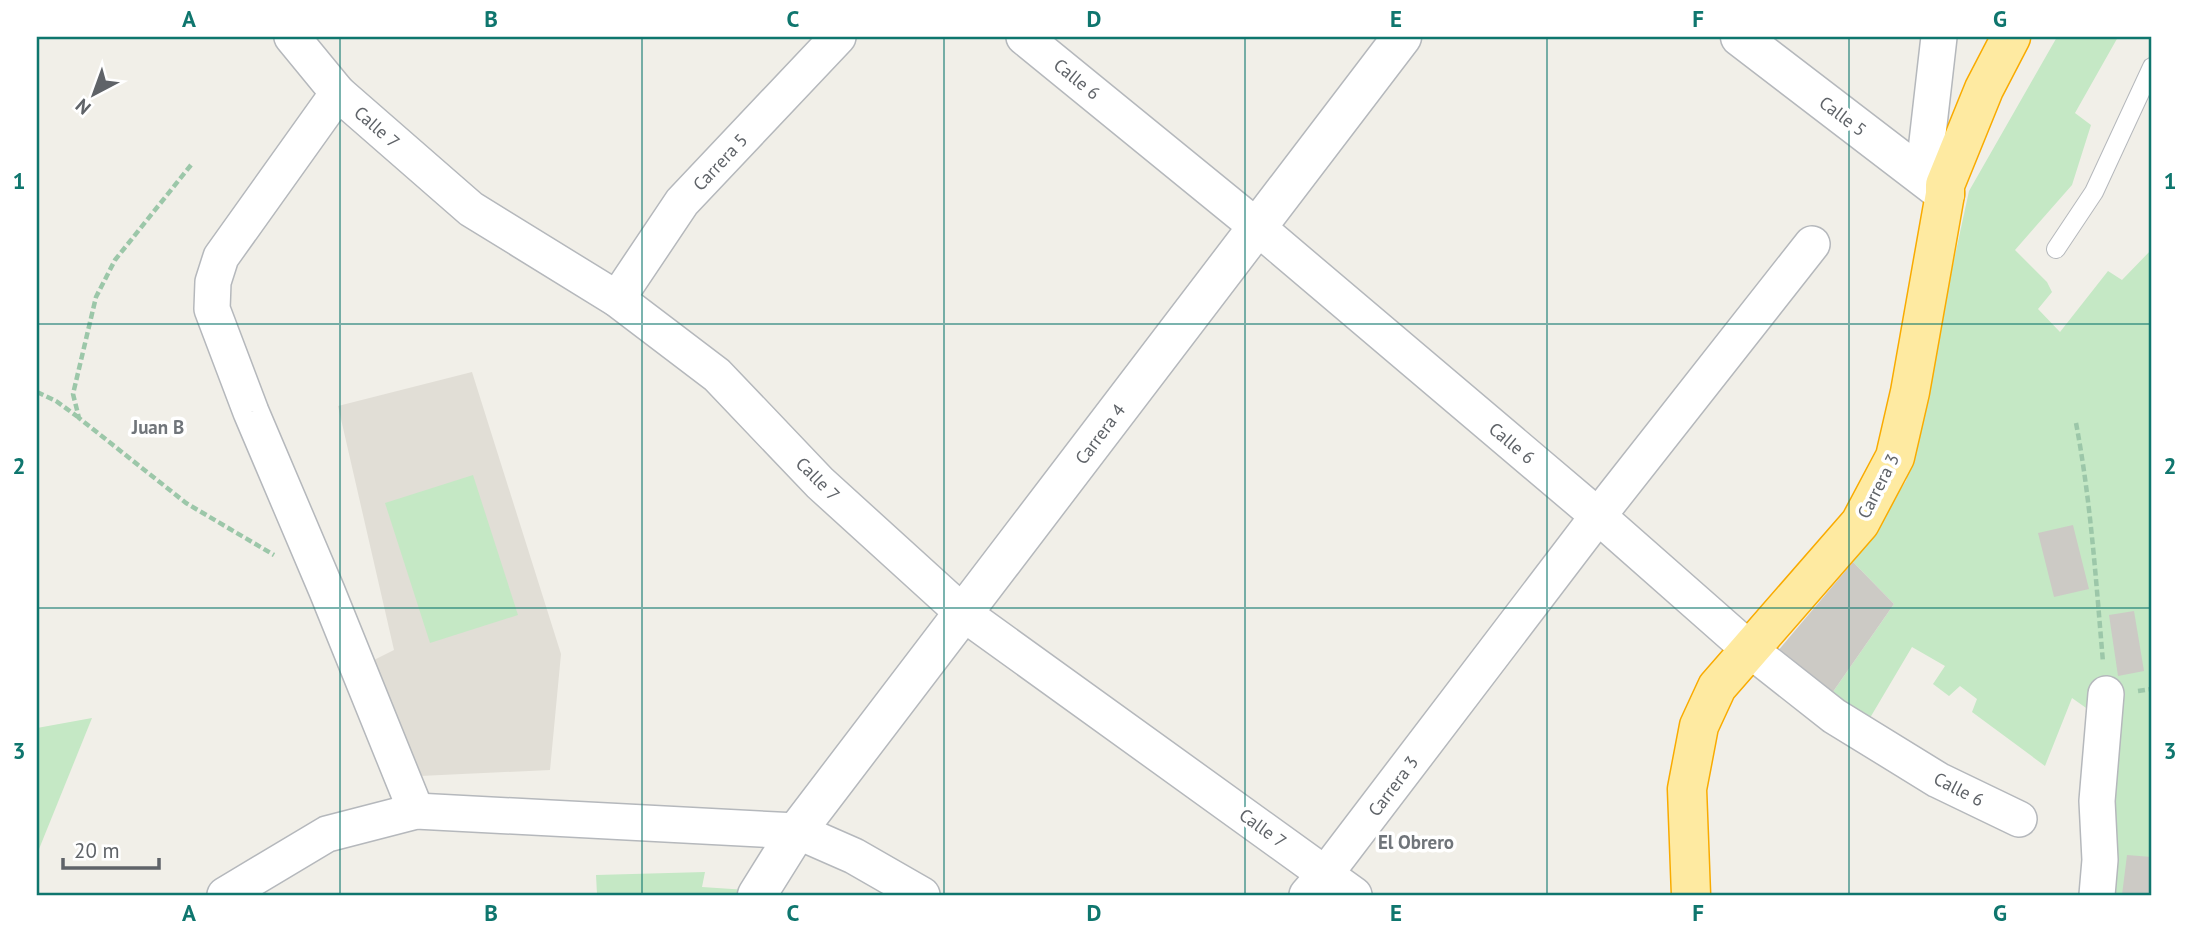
<svg xmlns="http://www.w3.org/2000/svg" width="2189" height="932" viewBox="0 0 2189 932" font-family="'PT Sans',sans-serif">
  <style>
    .education { fill: #e1ded6 }
    .green { fill: #c5e8c5 }
    .building { fill: #cccac5 }
    .lines { fill: none; stroke-linecap: round; stroke-linejoin: round }
    .service-casing { stroke: #b5b8bc; stroke-width: 20 }
    .minor-casing { stroke: #b5b8bc; stroke-width: 38 }
    .tertiary-casing { stroke: #b5b8bc; stroke-width: 41 }
    .trunk-casing { stroke: #f9ab00; stroke-width: 41 }
    .path { stroke: #9cc7a9; stroke-width: 4.5; stroke-dasharray: 7 3.5; stroke-linecap: butt }
    .service { stroke: #fff; stroke-width: 18 }
    .minor { stroke: #fff; stroke-width: 35 }
    .tertiary { stroke: #fff; stroke-width: 38 }
    .trunk { stroke: #feeaa1; stroke-width: 38 }
    .grid { fill: none; stroke: #0f766e; stroke-width: 2; stroke-opacity: 0.55 }
    .labels { text-anchor: middle; dominant-baseline: central; stroke-width: 7; stroke-linejoin: round; paint-order: stroke }
    .street-label { font-size: 18px; fill: #5f6368; stroke: #fff }
    .neighbourhood-label { font-size: 19px; font-weight: bold; fill: #70757a; stroke: #fff }
    .neatline { fill: none; stroke: #0f766e; stroke-width: 2.5 }
    .grid-label { font-size: 23px; text-anchor: middle; font-weight: bold; fill: #0f766e }
  </style>
  <rect width="100%" height="100%" fill="#f1efe8"/>
  <!-- education -->
  <polygon class="education" points="472,372 561,654 550,770 420,776 366,664 394,650 338,406"/>
  <!-- green -->
  <g class="green">
    <polygon points="2057,37 2118,37 2075,113 2091,125 2072,185 2015,250 2047,282 2052,292 2038,309 2060,332 2108,271 2122,280 2152,249 2152,895 2107,895 2106,722 2072,698 2045,766 1972,712 1977,699 1960,686 1949,696 1933,684 1945,666 1912,647 1864,728 1828,699 1894,604 1853,562 1906,481 1969,191"/>
    <polygon points="473,475 518,615 430,643 385,503"/>
    <polygon points="92,718 37,854 37,728"/>
    <polygon points="705,872 702,887 747,890 743,895 593,895 597,894 596,875"/>
  </g>
  <!-- building -->
  <g class="building">
    <polygon points="2073,525 2089,589 2054,597 2038,533"/>
    <polygon points="1853,562 1894,604 1828,699 1776,653"/>
    <polygon points="2134,611 2144,671 2118,676 2109,615"/>
    <polygon points="2127,855 2152,857 2150,895 2122,895"/>
  </g>
  <g class="lines">
    <!-- service casing -->
    <g class="service-casing">
      <polyline id="service" points="2056,249 2094,192 2152,67"/>
    </g>
    <!-- minor casing -->
    <g class="minor-casing">
      <g id="minor">
        <polyline points="292,37 338,93 471,209 617,299 717,375 820,483 963,613 1354,895"/>
        <polyline points="1024,37 1257,227 1598,516 1749,649 1834,716 1938,780 2019,819"/>
        <polyline points="338,93 221,257 213,282 212,309 251,412 327,591 416,811"/>
        <polyline points="1923,177 1939,37"/>
        <polyline points="617,299 682,202 838,37"/>
        <polyline points="225,895 327,834 416,811 797,831 854,856 922,895"/>
        <polyline points="1307,895 1326,873 1598,516 1812,244"/>
        <polyline points="2097,895 2100,860 2097,801 2106,694"/>
      </g>
    </g>
    <!-- tertiary casing -->
    <g class="tertiary-casing">
      <g id="tertiary">
        <polyline points="1740,37 1945,194"/>
        <polyline points="757,895 797,831 1402,37"/>
      </g>
    </g>
    <!-- trunk casing -->
    <g class="trunk-casing">
      <polyline id="trunk" points="1691,895 1687,789 1699,726 1717,687 1860,523 1895,457 1910,392 1945,194 1945,185 1984,89 2011,37"/>
    </g>
    <!-- path -->
    <g class="path">
      <polyline points="191,165 115,260 96,297 73,394 79,418 186,503 274,555"/>
      <polyline points="37,392 56,401 78,417"/>
      <path d="M2076 423C2091 502 2096 582 2103 662"/>
      <polyline points="2138,691 2152,689"/>
    </g>
    <!-- service -->
    <use href="#service" class="service"/>
    <!-- minor -->
    <use href="#minor" class="minor"/>
    <!-- tertiary -->
    <use href="#tertiary" class="tertiary"/>
    <!-- trunk -->
    <use href="#trunk" class="trunk"/>
  </g>
  <!-- grid -->
  <path class="grid" d="M340 37V895M642 37V895M944 37V895M1245 37V895M1547 37V895M1849 37V895M37 324H2152M37 608H2152"/>
  <g class="labels">
    <!-- street labels -->
    <g class="street-label">
      <text transform="translate(1077 79) rotate(39)">Calle 6</text>
      <text transform="translate(1843 116) rotate(37)">Calle 5</text>
      <text transform="translate(377 127) rotate(41)">Calle 7</text>
      <text transform="translate(720 162) rotate(-47)">Carrera 5</text>
      <text transform="translate(1100 434) rotate(-53)">Carrera 4</text>
      <text transform="translate(1512 443) rotate(40)">Calle 6</text>
      <text transform="translate(818 479) rotate(45)">Calle 7</text>
      <text transform="translate(1878 486) rotate(-63)">Carrera 3</text>
      <text transform="translate(1393 786) rotate(-53)">Carrera 3</text>
      <text transform="translate(1959 789) rotate(27)">Calle 6</text>
      <text transform="translate(1263 828) rotate(36)">Calle 7</text>
    </g>
    <!-- neighbourhood labels -->
    <g class="neighbourhood-label">
      <text x="158" y="427">Juan B</text>
      <text x="1416" y="842">El Obrero</text>
    </g>
  </g>
  <!-- border -->
  <rect width="2189" height="932" fill="none" stroke="#ffffff" stroke-width="77"/>
  <!-- north arrow -->
  <g transform="translate(94 94) rotate(221)" stroke="#ffffff" stroke-width="5" paint-order="stroke">
  <path d="M0-5L12 26L0 18L-12 26Z" fill="#5f6368"/>
  <text y="-10" font-size="19" font-weight="bold" text-anchor="middle" fill="#5f6368">N</text>
  </g>
  <!-- scale -->
  <path d="M63 858v10h96v-10" fill="none" stroke="#5f6368" stroke-width="3.5"/>
  <text x="74" y="858" font-size="21" fill="#5f6368" stroke="#ffffff" stroke-width="5" paint-order="stroke">20 m</text>
  <rect x="38" y="38" width="2112" height="856" class="neatline"/>
  <g class="grid-label">
    <text x="189" y="27">A</text>
    <text x="491" y="27">B</text>
    <text x="793" y="27">C</text>
    <text x="1094" y="27">D</text>
    <text x="1396" y="27">E</text>
    <text x="1698" y="27">F</text>
    <text x="2000" y="27">G</text>
    <text x="19" y="189">1</text>
    <text x="2170" y="189">1</text>
    <text x="19" y="474">2</text>
    <text x="2170" y="474">2</text>
    <text x="19" y="759">3</text>
    <text x="2170" y="759">3</text>
    <text x="189" y="921">A</text>
    <text x="491" y="921">B</text>
    <text x="793" y="921">C</text>
    <text x="1094" y="921">D</text>
    <text x="1396" y="921">E</text>
    <text x="1698" y="921">F</text>
    <text x="2000" y="921">G</text>
  </g>
</svg>
